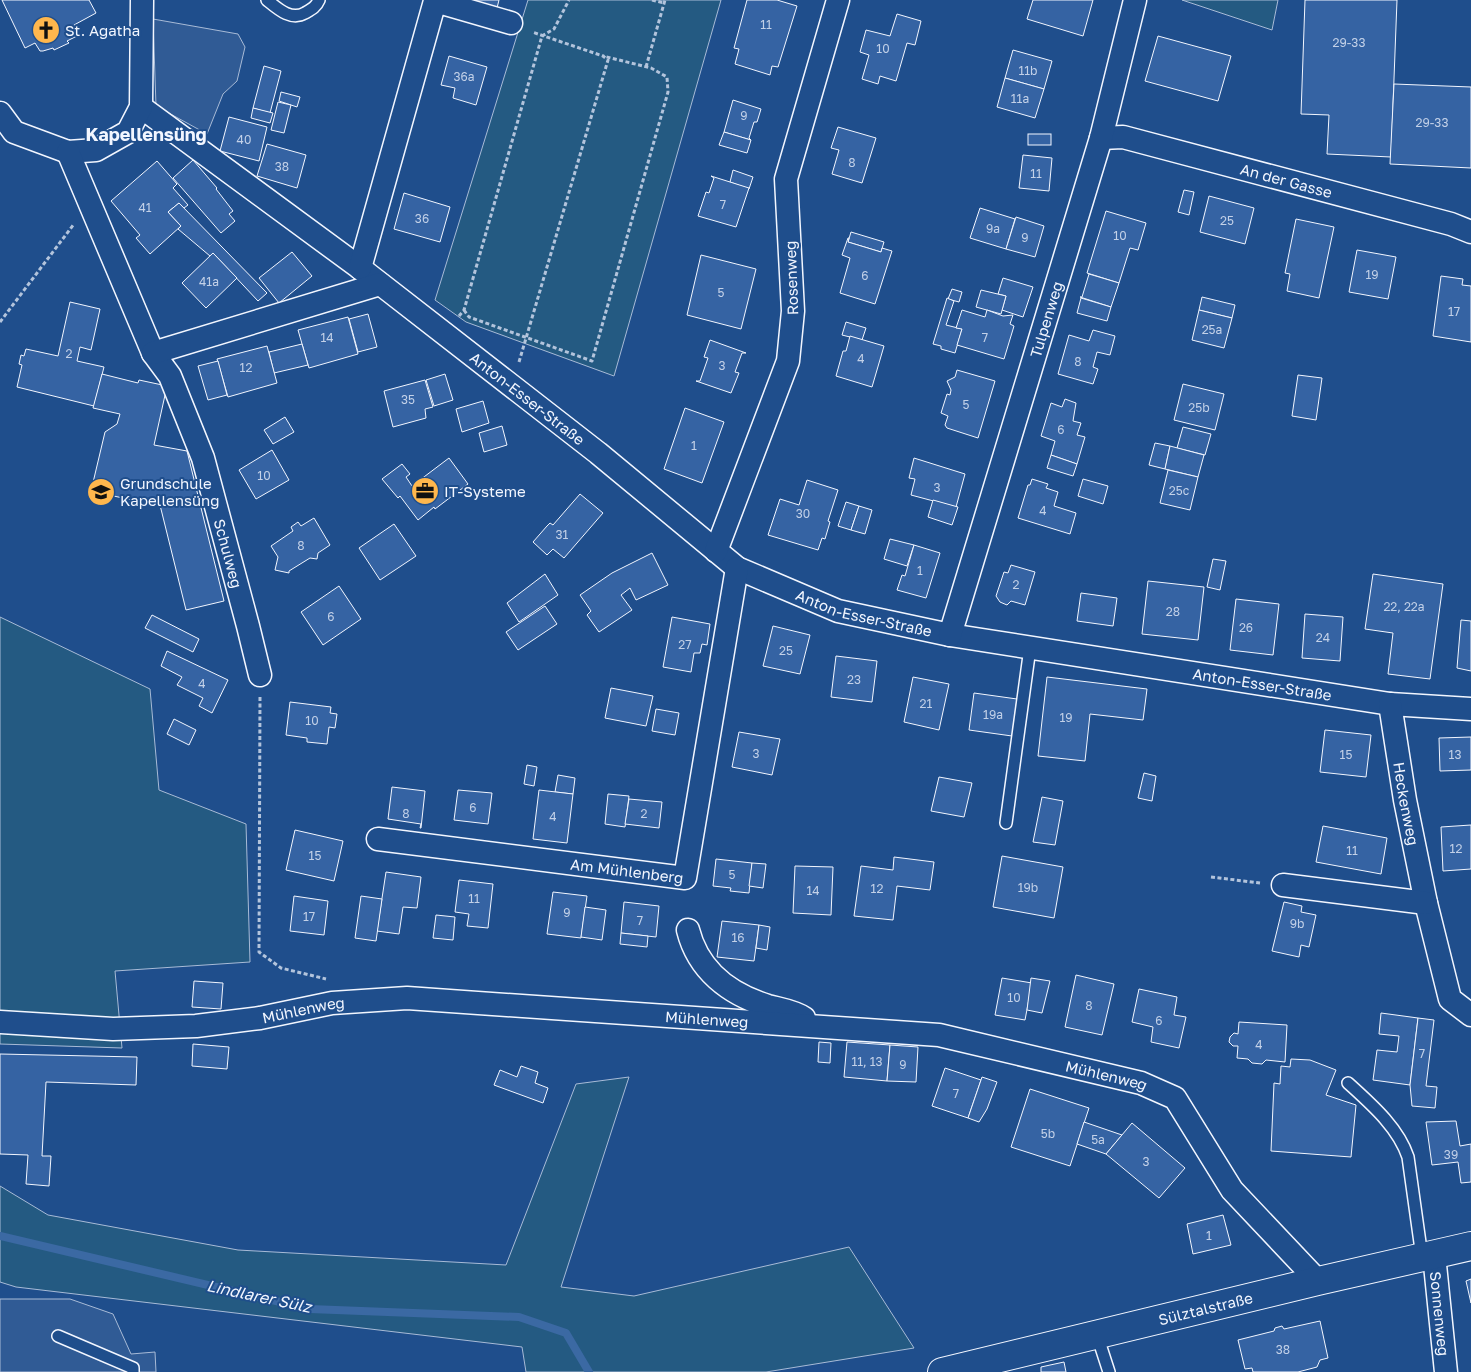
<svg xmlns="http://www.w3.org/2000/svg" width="1471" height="1372" viewBox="0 0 1471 1372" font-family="'Golos Text',sans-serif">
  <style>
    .green { fill: #245a82; stroke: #a8bbd7 }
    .parking { fill: #305b95; stroke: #a8bbd7 }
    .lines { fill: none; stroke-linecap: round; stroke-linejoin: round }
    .stream { stroke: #3b69a3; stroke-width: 8 }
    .building { fill: #3563a3; stroke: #f2f6ff }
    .lane-casing { stroke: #f2f6ff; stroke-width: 14 }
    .street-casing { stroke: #f2f6ff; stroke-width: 25 }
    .secondary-casing { stroke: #f2f6ff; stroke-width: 30 }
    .path { stroke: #b3c4dc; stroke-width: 3; stroke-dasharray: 4 2.5; stroke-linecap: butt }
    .lane { stroke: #1f4e8c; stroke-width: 11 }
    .street { stroke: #1f4e8c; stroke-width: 22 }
    .secondary { stroke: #1f4e8c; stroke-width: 28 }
    .labels { text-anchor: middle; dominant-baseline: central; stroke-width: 4; stroke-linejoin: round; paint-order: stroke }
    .number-label { font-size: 12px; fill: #c3d1e8 }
    .poi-label { font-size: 15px; fill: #f2f6ff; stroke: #1f4e8c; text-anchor: start }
    .street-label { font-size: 15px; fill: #f2f6ff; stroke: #1f4e8c }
    .water-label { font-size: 16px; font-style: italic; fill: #f2f6ff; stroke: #1f4e8c }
    .quarter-label { font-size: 18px; font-weight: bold; fill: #f2f6ff; stroke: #1f4e8c }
  </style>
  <rect width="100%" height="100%" fill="#1f4e8c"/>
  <!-- green -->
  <g class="green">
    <polygon points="528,0 721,0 614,376 466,322 435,300"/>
    <polygon points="1182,0 1278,0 1272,30"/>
    <polygon points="0,617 150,689 159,790 246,824 250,962 115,971 122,1048 0,1044"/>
    <polygon points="629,1077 561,1287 634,1296 849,1247 914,1348 766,1372 526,1372 522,1347 16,1287 0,1282 0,1186 48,1215 238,1250 506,1265 576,1084"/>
  </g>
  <!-- parking -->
  <g class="parking">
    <polygon points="153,19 238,34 245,47 237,81 223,94 207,134 156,106"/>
    <polygon points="0,1299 70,1299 113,1314 131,1354 155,1352 156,1372 0,1372"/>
  </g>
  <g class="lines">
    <!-- stream -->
    <polyline class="stream" points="0,1236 310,1309 519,1317 566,1333 589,1372"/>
  </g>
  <!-- building -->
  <g class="building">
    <polygon points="2,0 89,0 96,13 74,25 79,35 67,41 69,43 54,50 53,48 43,51 40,51 35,43 25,48"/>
    <polygon points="465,0 499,0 497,8"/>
    <polygon points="747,0 777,0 797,6 778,67 772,66 770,75 735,64 739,49 734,48"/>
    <polygon points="1033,0 1093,0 1083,36 1027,19"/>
    <polygon points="1305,0 1397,0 1391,157 1327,154 1329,115 1301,114"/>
    <polygon points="897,14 921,21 915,45 907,43 896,81 880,76 878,84 862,79 869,55 860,52 866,30 890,36"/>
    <polygon points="1158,36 1231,56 1218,101 1145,81"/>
    <polygon points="1013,50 1052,61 1044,89 1005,78"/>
    <polygon points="449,56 487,67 476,105 453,98 455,88 441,85"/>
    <polygon points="264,66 281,71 270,113 253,108"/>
    <polygon points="1005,78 1044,89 1035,118 997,107"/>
    <polygon points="1394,84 1471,87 1471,168 1390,164"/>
    <polygon points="281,92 300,97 297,107 279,101"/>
    <polygon points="733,100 761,109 757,122 754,122 749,138 751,140 724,132"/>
    <polygon points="278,102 291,105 284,133 271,130"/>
    <polygon points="253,108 273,113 270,123 251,118"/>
    <polygon points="229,117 267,127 259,161 220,151"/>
    <polygon points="838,127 876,138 862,183 832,174 839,150 831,148"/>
    <polygon points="724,132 751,140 747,153 719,145"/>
    <rect x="1028" y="134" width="23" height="11"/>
    <polygon points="267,144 306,155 297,188 257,176"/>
    <polygon points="1023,155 1052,158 1049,191 1019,188"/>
    <polygon points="193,160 217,188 216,189 233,211 229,214 235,221 221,233 173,178"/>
    <polygon points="157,161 177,184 173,188 188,205 184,208 179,203 168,212 181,226 150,254 136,238 140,235 111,201"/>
    <polygon points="733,170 753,177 749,189 730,182"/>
    <polygon points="711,176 749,188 736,227 698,216 706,192 709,193 714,178"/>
    <polygon points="1184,190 1194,192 1189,215 1178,212"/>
    <polygon points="404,193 450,207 440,242 394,229"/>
    <polygon points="1209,196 1254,208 1245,244 1200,232"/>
    <polygon points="179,203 267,293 258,301 213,253 210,256 178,229 181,226 168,212"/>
    <polygon points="980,208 1015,219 1006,249 970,238"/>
    <polygon points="1106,211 1146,223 1138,250 1130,248 1119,283 1087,273"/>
    <polygon points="1016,217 1044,226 1035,257 1006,249"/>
    <polygon points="1296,219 1334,227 1319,298 1287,291 1290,274 1285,273"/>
    <polygon points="851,232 884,242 881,252 848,242"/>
    <polygon points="848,238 849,238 848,242 881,252 882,248 892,251 875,304 840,293 850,258 842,255"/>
    <polygon points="1357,250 1396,257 1388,299 1349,292"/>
    <polygon points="292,252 312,276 279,303 259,278"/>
    <polygon points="213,253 237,278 206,308 182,283"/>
    <polygon points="701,255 756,269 741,329 687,315"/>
    <polygon points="1089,274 1119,283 1111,307 1080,297 1082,297"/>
    <polygon points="1441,276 1463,279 1462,285 1471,286 1471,342 1433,336"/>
    <polygon points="1003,278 1033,287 1023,317 1002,310 1006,296 998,294"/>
    <polygon points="952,289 962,292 959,302 948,299"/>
    <polygon points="981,290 1006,296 1001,314 976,307"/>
    <polygon points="1202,297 1235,305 1232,318 1199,310"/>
    <polygon points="947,298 954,301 946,325 962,329 955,353 941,349 941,346 933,344"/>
    <polygon points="1081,298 1111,307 1107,321 1077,313"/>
    <polygon points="70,302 100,309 91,350 80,347 77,361 104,367 94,406 17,387 22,365 19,364 21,355 24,356 26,349 58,356"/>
    <polygon points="962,310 985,317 987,310 1003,316 1013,315 1010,324 1014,326 1004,359 957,345 962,329 956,328"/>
    <polygon points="1199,310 1232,318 1224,348 1192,340"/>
    <polygon points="368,314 377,347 358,352 349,319"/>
    <polygon points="348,317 358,354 309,368 298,330"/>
    <polygon points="846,322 866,328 862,340 842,335"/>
    <polygon points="1093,330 1115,336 1110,355 1097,352 1093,367 1098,369 1093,384 1058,374 1069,335 1089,341"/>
    <polygon points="850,336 884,346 872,387 836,376 843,351 846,351"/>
    <polygon points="710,340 746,353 742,353 735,372 739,373 731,393 696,381 700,381 708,358 704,357"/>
    <polygon points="302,344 308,365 274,373 269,352"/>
    <polygon points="267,346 277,383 228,397 217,359"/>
    <polygon points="218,361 227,395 208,400 198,366"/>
    <polygon points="957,370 995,381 978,438 947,428 945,425 948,416 941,413 947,394 950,395 951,390 947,381 955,377"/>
    <polygon points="102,374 138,383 139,380 167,386 154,445 187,451 224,601 186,610 159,501 141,497 141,502 91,491 105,432 117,424 120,414 93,408"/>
    <polygon points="445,374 453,400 434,406 426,380"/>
    <polygon points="1298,375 1322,378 1316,420 1292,416"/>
    <polygon points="425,380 433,407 425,409 426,418 393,427 384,391"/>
    <polygon points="1183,384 1224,394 1215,430 1174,420"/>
    <polygon points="1065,399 1076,403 1073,421 1081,423 1077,435 1085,437 1077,464 1051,455 1055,441 1041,436 1051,403 1062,407"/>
    <polygon points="483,401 489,423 462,432 456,409"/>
    <polygon points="685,408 724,422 702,483 664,469"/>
    <polygon points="285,417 294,432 273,444 264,430"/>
    <polygon points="502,426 507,445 484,452 479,433"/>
    <polygon points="1183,427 1211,434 1205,455 1177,448"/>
    <polygon points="1155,443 1170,446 1165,469 1149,465"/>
    <polygon points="1170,446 1204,455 1198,477 1165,469"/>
    <polygon points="272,450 289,480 256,499 239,470"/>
    <polygon points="1051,455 1077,464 1073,476 1047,468"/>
    <polygon points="449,458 468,484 435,509 434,507 418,520 400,496 398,498 382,479 402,464 410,474 406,477 412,486"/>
    <polygon points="914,458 965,474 956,507 911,495 915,479 909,478"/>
    <polygon points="1168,470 1198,477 1190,510 1160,503"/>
    <polygon points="1032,479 1048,484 1046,488 1058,492 1054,506 1076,513 1070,534 1018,518 1028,485 1030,485"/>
    <polygon points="1083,479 1108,486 1103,504 1078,496"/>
    <polygon points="807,480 838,490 828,521 830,522 825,539 822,538 818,550 768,535 780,499 799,505"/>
    <polygon points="580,494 603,513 564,558 553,549 547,555 533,542 547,526 550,523 553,525"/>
    <polygon points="933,500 958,507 952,525 928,517"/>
    <polygon points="846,502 859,506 851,530 838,526"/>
    <polygon points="859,506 872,510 865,534 851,530"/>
    <polygon points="314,518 330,545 318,553 317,559 310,558 289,571 289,573 275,570 278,557 271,546 293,531 291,527 298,522 301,526"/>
    <polygon points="394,524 416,556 380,580 359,548"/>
    <polygon points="890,539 914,545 907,566 884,559"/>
    <polygon points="914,545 940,553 926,598 897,590 902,575 905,576"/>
    <polygon points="652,553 668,585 636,600 630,588 621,595 632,610 599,632 587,615 591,611 580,595 612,573"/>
    <polygon points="1213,559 1226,561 1220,590 1207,587"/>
    <polygon points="1011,565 1035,572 1025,605 1011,601 1007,605 1000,602 996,596 1004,572 1008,573"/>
    <polygon points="545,574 558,595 519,622 507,603"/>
    <polygon points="1373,574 1443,584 1430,679 1388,674 1393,633 1365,629"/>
    <polygon points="1148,581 1204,587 1198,640 1142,634"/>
    <polygon points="339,586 361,619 323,645 301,612"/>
    <polygon points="1081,593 1117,598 1113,626 1077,621"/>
    <polygon points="1236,599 1279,604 1273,655 1230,650"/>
    <polygon points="545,606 557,624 518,650 506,632"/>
    <polygon points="1305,614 1343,617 1340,661 1302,658"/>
    <polygon points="152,615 199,639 193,652 145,628"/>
    <polygon points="672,617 710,624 707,645 702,644 700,653 694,653 691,672 663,667"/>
    <polygon points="1461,620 1471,621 1471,671 1457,668"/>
    <polygon points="773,626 810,635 800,674 763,666"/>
    <polygon points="167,651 228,680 212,713 199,706 203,698 177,685 182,677 161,666"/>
    <polygon points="836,656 877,661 872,702 831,697"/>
    <polygon points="913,677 949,684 939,730 904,722"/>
    <polygon points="1047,677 1147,689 1143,720 1090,714 1085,761 1038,756"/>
    <polygon points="611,688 653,696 646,726 605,718"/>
    <polygon points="974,693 1017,699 1012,736 969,730"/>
    <polygon points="290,702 331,707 330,713 337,714 335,728 329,727 327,744 307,742 307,738 286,735"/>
    <polygon points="656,709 679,713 675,735 652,731"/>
    <polygon points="174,719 196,730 189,745 167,734"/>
    <polygon points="1325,730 1371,735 1366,777 1320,772"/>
    <polygon points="739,732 780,739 772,775 732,767"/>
    <polygon points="1471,737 1471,770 1440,771 1439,738"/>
    <polygon points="527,765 537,767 534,786 524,784"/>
    <polygon points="1144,773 1156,776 1152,801 1138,798"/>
    <polygon points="558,775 575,778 573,794 555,792"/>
    <polygon points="939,777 972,783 964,817 931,811"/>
    <polygon points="392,787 425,791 421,828 420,828 421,824 388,819"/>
    <polygon points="458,790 492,793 488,824 454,820"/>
    <polygon points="539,790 573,794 567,843 533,839"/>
    <polygon points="608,794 629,796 625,827 605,824"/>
    <polygon points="1042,797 1063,801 1055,845 1033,842"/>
    <polygon points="629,799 662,802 659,828 625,824"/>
    <polygon points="1471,825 1471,869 1443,871 1441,827"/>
    <polygon points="1323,826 1387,838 1381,874 1316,862"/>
    <polygon points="295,830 343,841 334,881 286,870"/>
    <polygon points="1002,856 1063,867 1054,918 993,907"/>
    <polygon points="894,857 934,862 930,890 897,886 893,920 854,916 861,866 893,870"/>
    <polygon points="716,859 752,863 749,893 730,891 731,888 713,886"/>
    <polygon points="752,863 766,864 763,888 749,886"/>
    <polygon points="795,866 833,867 831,915 793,913"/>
    <polygon points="386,872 421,877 417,908 403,907 399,934 377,931"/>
    <polygon points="459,880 493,884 488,928 467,926 469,914 455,912"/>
    <polygon points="553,892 587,896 581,938 547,934"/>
    <polygon points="294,896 328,901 324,935 290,931"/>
    <polygon points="361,896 382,899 376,941 355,938"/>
    <polygon points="624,902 659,906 656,937 621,933"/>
    <polygon points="1284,902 1302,906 1301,912 1316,915 1309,947 1301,945 1299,957 1272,951"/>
    <polygon points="585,907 606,910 602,940 581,937"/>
    <polygon points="436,915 455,917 453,940 433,938"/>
    <polygon points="722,921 759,925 754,961 717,957"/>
    <polygon points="759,925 770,927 767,950 756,948"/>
    <polygon points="621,933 648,936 647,947 620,944"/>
    <polygon points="1076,975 1114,984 1102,1035 1065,1027"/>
    <polygon points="1002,978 1032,983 1025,1020 995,1015"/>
    <polygon points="1031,978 1050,981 1042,1013 1027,1010"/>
    <polygon points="194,981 223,983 221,1009 192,1007"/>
    <polygon points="1139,989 1177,997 1174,1015 1186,1017 1179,1048 1151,1042 1153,1027 1132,1022"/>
    <polygon points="1381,1013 1418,1018 1410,1085 1373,1080 1377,1050 1397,1052 1399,1036 1379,1034"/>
    <polygon points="1418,1018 1434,1020 1426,1086 1437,1087 1435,1108 1412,1106 1410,1085"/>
    <polygon points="1239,1022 1287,1025 1285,1062 1266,1060 1262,1064 1252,1063 1248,1059 1237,1058 1238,1046 1233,1046 1229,1042 1230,1037 1234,1033 1238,1034"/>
    <polygon points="819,1042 831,1043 830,1063 818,1062"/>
    <polygon points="847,1042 890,1045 887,1081 844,1077"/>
    <polygon points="193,1044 229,1047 227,1069 192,1066"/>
    <polygon points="890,1045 918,1047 916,1082 887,1081"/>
    <polygon points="0,1054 137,1057 136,1085 46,1082 42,1156 51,1156 49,1186 26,1184 28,1155 0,1154"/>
    <polygon points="1291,1059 1310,1060 1336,1070 1326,1095 1356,1105 1351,1157 1271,1151 1274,1083 1280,1084 1281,1066 1290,1067"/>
    <polygon points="521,1066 538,1072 535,1083 548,1088 543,1103 494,1085 500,1070 517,1077"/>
    <polygon points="945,1068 981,1080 968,1118 932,1106"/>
    <polygon points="982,1077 997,1082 987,1109 979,1122 968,1118"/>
    <polygon points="1030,1089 1089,1108 1070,1166 1011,1147"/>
    <polygon points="1456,1121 1460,1146 1471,1144 1471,1182 1461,1183 1458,1162 1432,1165 1426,1122"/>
    <polygon points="1084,1122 1122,1135 1106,1154 1077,1144"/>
    <polygon points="1132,1123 1185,1168 1159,1198 1106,1154"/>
    <polygon points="1223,1215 1231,1245 1193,1254 1187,1224"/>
    <polygon points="1471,1279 1471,1303 1466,1281"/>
    <polygon points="1320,1321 1328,1358 1320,1360 1317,1367 1298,1372 1253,1372 1252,1368 1245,1369 1238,1340 1274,1331 1275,1328 1282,1326 1284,1329"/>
    <polygon points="1064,1362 1066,1372 1041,1372 1041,1367"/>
  </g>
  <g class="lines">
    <!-- lane casing -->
    <g class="lane-casing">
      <g id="lane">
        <path d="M267 0C278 9 291 21 305 13 312 9 316 7 319 0"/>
        <polyline points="1006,823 1030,648"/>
        <path d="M1348 1083C1371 1104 1398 1127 1408 1157L1422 1257"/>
        <polyline points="1097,1335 1109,1372"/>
        <polyline points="58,1336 133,1368 133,1372"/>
      </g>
    </g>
    <!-- street casing -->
    <g class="street-casing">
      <g id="street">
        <path id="s1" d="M141 107 360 268 598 453 737 568 838 611 950 635 1390 704 1471 709"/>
        <polyline points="0,113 14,132 68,152 96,150 128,132 141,107 142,0"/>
        <path id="s2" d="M1101 138 1123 137 1451 224 1471 232"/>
        <path id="s3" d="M68 152 153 353 170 376 203 458 248 626 260 675"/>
        <polyline points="360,268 435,1 511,23"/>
        <polyline points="153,353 380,284"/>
        <polyline points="716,551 788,361 793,311 786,179 838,0"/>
        <path id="s4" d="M950 635 1101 138 1135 0"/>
        <path id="s5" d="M1390 704 1405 800 1426 903 1450 999 1471 1015"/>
        <path id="s6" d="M378 839 685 878 737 568"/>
        <polyline points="1283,885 1426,903"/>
        <path d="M688 930C698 970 729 994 768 1006 779 1009 794 1011 804 1018"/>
        <path id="s7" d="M0 1022 113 1029 196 1026 260 1018 332 1003 407 998 939 1035 1141 1083 1175 1098 1232 1190 1318 1281"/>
        <path id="s8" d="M1434 1255 1446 1372"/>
      </g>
    </g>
    <!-- secondary casing -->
    <g class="secondary-casing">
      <g id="secondary">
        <path id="s9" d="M942 1372 1318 1281 1471 1246"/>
      </g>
    </g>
    <!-- path -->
    <g class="path">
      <polyline points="652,0 664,3"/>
      <polyline points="646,67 665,0"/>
      <polyline points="464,310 469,317 592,361 668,92 667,77 651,68 603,56"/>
      <polyline points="459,316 464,310 542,36 554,29 569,0"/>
      <polyline points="0,322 74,224"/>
      <polyline points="519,362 608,60 603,56 532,32"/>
      <polyline points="260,697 259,952 281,968 326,979"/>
      <polyline points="1211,877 1260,883"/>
    </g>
    <!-- lane -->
    <use href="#lane" class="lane"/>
    <!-- street -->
    <use href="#street" class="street"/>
    <!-- secondary -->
    <use href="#secondary" class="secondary"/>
  </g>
  <!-- icons -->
  <defs>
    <g id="church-disc" transform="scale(1.4375)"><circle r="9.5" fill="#ffb74d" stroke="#1f4e8c"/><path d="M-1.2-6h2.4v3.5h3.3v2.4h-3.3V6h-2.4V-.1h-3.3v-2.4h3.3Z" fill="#111"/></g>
    <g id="office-disc" transform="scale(1.4375)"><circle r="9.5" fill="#ffb74d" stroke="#1f4e8c"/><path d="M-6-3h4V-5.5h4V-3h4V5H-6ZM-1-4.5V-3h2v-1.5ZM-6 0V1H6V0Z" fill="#111"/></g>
    <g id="school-disc" transform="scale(1.4375)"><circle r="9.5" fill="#ffb74d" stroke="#1f4e8c"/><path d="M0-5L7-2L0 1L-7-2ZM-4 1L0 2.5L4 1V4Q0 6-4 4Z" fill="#111"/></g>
  </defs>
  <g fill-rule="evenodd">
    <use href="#church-disc" x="46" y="30"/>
    <use href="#office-disc" x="425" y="491"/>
    <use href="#school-disc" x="101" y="492"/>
  </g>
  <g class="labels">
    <!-- number labels -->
    <g class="number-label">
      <text x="766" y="24">11</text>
      <text x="1349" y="42">29-33</text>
      <text x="883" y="48">10</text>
      <text x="1028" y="70">11b</text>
      <text x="464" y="76">36a</text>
      <text x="1020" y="98">11a</text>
      <text x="744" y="115">9</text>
      <text x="1432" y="122">29-33</text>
      <text x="244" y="139">40</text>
      <text x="852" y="162">8</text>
      <text x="282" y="166">38</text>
      <text x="1036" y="173">11</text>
      <text x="723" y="204">7</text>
      <text x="145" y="207">41</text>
      <text x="422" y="218">36</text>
      <text x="1227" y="220">25</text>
      <text x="993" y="228">9a</text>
      <text x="1120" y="235">10</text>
      <text x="1025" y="237">9</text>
      <text x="1372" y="274">19</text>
      <text x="865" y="275">6</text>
      <text x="209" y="281">41a</text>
      <text x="721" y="292">5</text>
      <text x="1454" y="311">17</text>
      <text x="1212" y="329">25a</text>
      <text x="327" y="337">14</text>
      <text x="985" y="337">7</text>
      <text x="69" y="353">2</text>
      <text x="861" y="358">4</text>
      <text x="1078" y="361">8</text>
      <text x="722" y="365">3</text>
      <text x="246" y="367">12</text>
      <text x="408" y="399">35</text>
      <text x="966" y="404">5</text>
      <text x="1199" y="407">25b</text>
      <text x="1061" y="429">6</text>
      <text x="694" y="445">1</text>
      <text x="264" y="475">10</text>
      <text x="937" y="487">3</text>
      <text x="1179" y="490">25c</text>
      <text x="1043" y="510">4</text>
      <text x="803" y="513">30</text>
      <text x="562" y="534">31</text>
      <text x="301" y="545">8</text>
      <text x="920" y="570">1</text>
      <text x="1016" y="584">2</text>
      <text x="1404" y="606">22, 22a</text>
      <text x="1173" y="611">28</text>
      <text x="331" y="616">6</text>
      <text x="1246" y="627">26</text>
      <text x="1323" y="637">24</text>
      <text x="685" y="644">27</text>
      <text x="786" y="650">25</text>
      <text x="854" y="679">23</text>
      <text x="202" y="683">4</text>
      <text x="926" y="703">21</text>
      <text x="993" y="714">19a</text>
      <text x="1066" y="717">19</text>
      <text x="312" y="720">10</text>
      <text x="756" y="753">3</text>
      <text x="1346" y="754">15</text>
      <text x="1455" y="754">13</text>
      <text x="473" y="807">6</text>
      <text x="406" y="813">8</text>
      <text x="644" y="813">2</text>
      <text x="553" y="816">4</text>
      <text x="1456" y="848">12</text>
      <text x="1352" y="850">11</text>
      <text x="315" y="855">15</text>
      <text x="732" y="874">5</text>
      <text x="1028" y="887">19b</text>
      <text x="877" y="888">12</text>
      <text x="813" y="890">14</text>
      <text x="474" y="898">11</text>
      <text x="567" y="912">9</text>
      <text x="309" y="916">17</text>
      <text x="640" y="920">7</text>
      <text x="1297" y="923">9b</text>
      <text x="738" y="937">16</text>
      <text x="1014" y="997">10</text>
      <text x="1089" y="1005">8</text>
      <text x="1159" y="1020">6</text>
      <text x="1259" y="1044">4</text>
      <text x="1422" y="1053">7</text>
      <text x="867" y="1061">11, 13</text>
      <text x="903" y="1064">9</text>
      <text x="956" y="1093">7</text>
      <text x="1048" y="1133">5b</text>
      <text x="1098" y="1139">5a</text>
      <text x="1451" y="1154">39</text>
      <text x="1146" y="1161">3</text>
      <text x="1209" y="1235">1</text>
      <text x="1283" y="1349">38</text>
    </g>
    <!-- poi labels -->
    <g class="poi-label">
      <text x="65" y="30">St. Agatha</text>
      <text x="120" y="483">Grundschule<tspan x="120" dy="17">Kapellensüng</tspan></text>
      <text x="444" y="491">IT-Systeme</text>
    </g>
    <!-- street labels -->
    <g class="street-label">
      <text stroke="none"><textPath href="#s2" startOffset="191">An der Gasse</textPath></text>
      <text transform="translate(791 278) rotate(-92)">Rosenweg</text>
      <text stroke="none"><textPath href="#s4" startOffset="330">Tulpenweg</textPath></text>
      <text stroke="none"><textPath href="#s1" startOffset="484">Anton-Esser-Straße</textPath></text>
      <text stroke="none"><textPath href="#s3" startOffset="434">Schulweg</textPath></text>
      <text stroke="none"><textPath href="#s1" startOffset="889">Anton-Esser-Straße</textPath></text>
      <text stroke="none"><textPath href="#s1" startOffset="1294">Anton-Esser-Straße</textPath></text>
      <text stroke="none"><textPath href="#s5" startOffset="101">Heckenweg</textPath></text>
      <text stroke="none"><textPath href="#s6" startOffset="251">Am Mühlenberg</textPath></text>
      <text stroke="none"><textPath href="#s7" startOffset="305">Mühlenweg</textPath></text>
      <text stroke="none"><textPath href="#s7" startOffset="710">Mühlenweg</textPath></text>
      <text stroke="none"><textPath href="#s7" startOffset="1115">Mühlenweg</textPath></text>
      <text stroke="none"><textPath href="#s9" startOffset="271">Sülztalstraße</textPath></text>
      <text stroke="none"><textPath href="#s8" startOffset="59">Sonnenweg</textPath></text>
    </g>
    <!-- water labels -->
    <g class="water-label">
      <text transform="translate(259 1296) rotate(12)">Lindlarer Sülz</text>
    </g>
    <!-- quarter labels -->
    <g class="quarter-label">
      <text x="146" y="134">Kapellensüng</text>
    </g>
  </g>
</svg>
